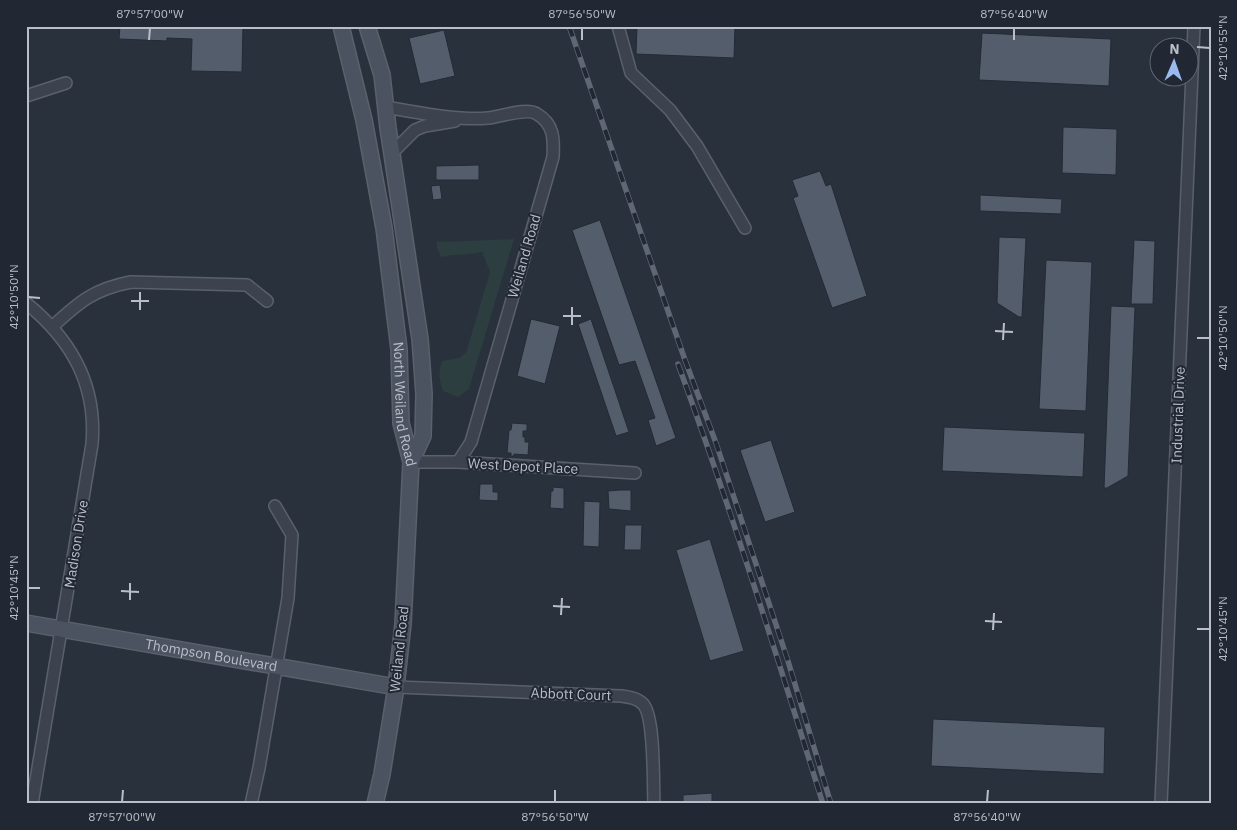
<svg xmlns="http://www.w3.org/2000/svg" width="1237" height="830" viewBox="0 0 1237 830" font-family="'IBM Plex Sans',sans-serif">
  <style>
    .green { fill: #2c3e3f }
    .building { fill: #545d6b; stroke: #232a35 }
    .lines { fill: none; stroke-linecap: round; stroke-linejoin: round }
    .street-casing { stroke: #5a616b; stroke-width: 14 }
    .secondary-casing { stroke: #5a616b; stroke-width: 18 }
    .street { stroke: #3c434e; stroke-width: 11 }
    .secondary { stroke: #4b5360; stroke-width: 15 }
    .rail-casing { stroke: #5f6774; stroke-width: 5.5 }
    .rail { stroke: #212833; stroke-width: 4; stroke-dasharray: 11; stroke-linecap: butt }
    .ticks { fill: none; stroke: #b9bfc8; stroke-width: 2 }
    .labels { text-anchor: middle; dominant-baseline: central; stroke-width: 4; stroke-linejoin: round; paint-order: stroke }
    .street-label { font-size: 14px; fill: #b9bfc8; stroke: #212833 }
    .neatline { fill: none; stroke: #b9bfc8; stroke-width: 2 }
    .ticks-label { font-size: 12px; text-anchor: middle; fill: #b9bfc8 }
  </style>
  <rect width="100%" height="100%" fill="#29313d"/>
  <!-- green -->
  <path class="green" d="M514 239 469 389 458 397 443 391C439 380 438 373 442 361L459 358 466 353 490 272 482 252C472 254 463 255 453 255 449 255 446 257 441 257L437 248V242Z"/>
  <!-- building -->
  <g class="building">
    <polygon points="120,26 243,26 242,72 191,71 192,39 167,38 167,41 119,39"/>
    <polygon points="637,26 735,26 734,58 636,54"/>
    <polygon points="444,30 455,76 420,84 409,38"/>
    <polygon points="982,33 1111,39 1109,86 979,80"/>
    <polygon points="1063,127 1117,129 1116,175 1062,173"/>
    <polygon points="479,165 479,180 436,180 436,166"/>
    <polygon points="820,171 826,186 831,184 867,296 832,308 793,198 798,196 792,180"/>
    <polygon points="440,185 442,199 433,200 431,186"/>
    <polygon points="980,195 1062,199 1061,214 980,211"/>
    <polygon points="600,220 676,438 656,446 648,420 655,418 635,361 619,365 572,230"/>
    <polygon points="999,237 1026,238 1022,317 1019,317 997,303"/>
    <polygon points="1134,240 1155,241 1153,304 1131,304"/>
    <polygon points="1046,260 1092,262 1086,411 1039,409"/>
    <polygon points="1111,306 1135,307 1128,476 1107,488 1104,488"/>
    <polygon points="531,319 560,326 545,384 517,376"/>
    <polygon points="591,319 629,432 616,436 578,324"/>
    <polygon points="512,423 527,424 527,431 523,431 523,437 525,437 525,442 529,442 528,455 514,454 514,456 511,456 511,453 507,453 509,430 511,430"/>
    <polygon points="944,427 1085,433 1083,477 942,471"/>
    <polygon points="771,440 795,512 765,522 740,450"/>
    <polygon points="480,484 493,484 493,492 498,492 498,501 479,500"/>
    <polygon points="553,487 564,488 564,509 550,508 551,491 553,491"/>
    <polygon points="620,490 631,490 631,511 609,509 608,491"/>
    <polygon points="584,501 600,502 599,547 583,546"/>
    <polygon points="625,525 642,525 641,550 624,550"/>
    <polygon points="710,539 744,651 710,661 676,550"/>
    <polygon points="933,719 1105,727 1104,774 931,766"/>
    <polygon points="712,793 712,804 683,804 683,795"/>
  </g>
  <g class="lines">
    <!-- street casing -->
    <g class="street-casing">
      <g id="street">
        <polyline points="618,26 631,73 670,110 697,146 745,228"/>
        <polyline points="26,96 66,83"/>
        <path d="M385 107C416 112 457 121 488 118 500 117 527 107 537 114 554 124 554 139 553 157L471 442 458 462"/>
        <polyline points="392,153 415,130 425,126 455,121"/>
        <path d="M26 303C72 340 97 385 92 444L32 804"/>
        <path d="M52 327C79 302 94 289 131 282L247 285 267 301"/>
        <polyline points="411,462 458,462 635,473"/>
        <path d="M396 687 621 696C629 697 637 698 643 704 655 716 653 784 654 804"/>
        <polyline points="251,804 259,768 288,598 292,535 275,506"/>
        <polyline points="1161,804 1194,26"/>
      </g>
    </g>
    <!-- secondary casing -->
    <g class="secondary-casing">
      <g id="secondary">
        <path id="s1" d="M341 26 364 120 384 228 399 349 401 423 411 462 403 624 396 687 382 774 375 804"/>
        <polyline points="367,26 382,75 388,128 420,339 424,394 423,436 411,462"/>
        <path id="s2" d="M26 623 396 687"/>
      </g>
    </g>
    <!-- street -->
    <use href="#street" class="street"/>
    <!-- secondary -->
    <use href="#secondary" class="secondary"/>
    <!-- rail casing -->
    <g class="rail-casing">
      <g id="rail">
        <polyline points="569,26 685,360 716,443 788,661 831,804"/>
        <path d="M678 364C731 509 777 656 823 804"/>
      </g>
    </g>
    <!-- rail -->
    <use href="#rail" class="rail"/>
  </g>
  <!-- ticks -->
  <path class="ticks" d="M149 40 150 28M582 40V28M1014 40V28M1197 47 1210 48M28 297 40 298M131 301H149M140 310V292M563 316H581M572 325V307M995 331 1013 332M1197 338H1210M1003 340 1004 323M28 588H40M121 591 139 592M130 600V583M553 606 570 607M561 615 562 598M985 621 1002 622M1197 629H1210M993 630 994 613M122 802 123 790M555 802V790M987 802 988 790"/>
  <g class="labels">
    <!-- street labels -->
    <g class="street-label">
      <text transform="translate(524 256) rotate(-74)">Weiland Road</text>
      <text stroke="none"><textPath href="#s1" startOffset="384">North Weiland Road</textPath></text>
      <text transform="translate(1178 415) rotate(-88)">Industrial Drive</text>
      <text transform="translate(523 466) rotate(3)">West Depot Place</text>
      <text transform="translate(76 544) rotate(-81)">Madison Drive</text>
      <text transform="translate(399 649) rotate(-84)">Weiland Road</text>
      <text stroke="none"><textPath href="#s2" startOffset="188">Thompson Boulevard</textPath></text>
      <text transform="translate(571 694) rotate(2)">Abbott Court</text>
    </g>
  </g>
  <!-- border -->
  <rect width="1237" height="830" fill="none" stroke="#212833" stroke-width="55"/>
  <!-- north arrow -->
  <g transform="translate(1174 62) rotate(2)"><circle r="24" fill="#212833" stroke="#5e646f"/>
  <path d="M0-4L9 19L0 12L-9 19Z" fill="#9ab9ec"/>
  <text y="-8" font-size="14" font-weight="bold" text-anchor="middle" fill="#b9bfc8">N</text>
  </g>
  <rect x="28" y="28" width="1182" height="774" class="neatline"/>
  <g class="ticks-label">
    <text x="150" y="18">87°57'00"W</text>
    <text x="582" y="18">87°56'50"W</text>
    <text x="1014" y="18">87°56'40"W</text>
    <text transform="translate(1223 48) rotate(-90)" y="4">42°10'55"N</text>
    <text transform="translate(14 297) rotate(-90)" y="4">42°10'50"N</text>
    <text transform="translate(1223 338) rotate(-90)" y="4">42°10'50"N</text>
    <text transform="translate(14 588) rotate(-90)" y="4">42°10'45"N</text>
    <text transform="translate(1223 629) rotate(-90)" y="4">42°10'45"N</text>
    <text x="122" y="821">87°57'00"W</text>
    <text x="555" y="821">87°56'50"W</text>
    <text x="987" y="821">87°56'40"W</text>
  </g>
</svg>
